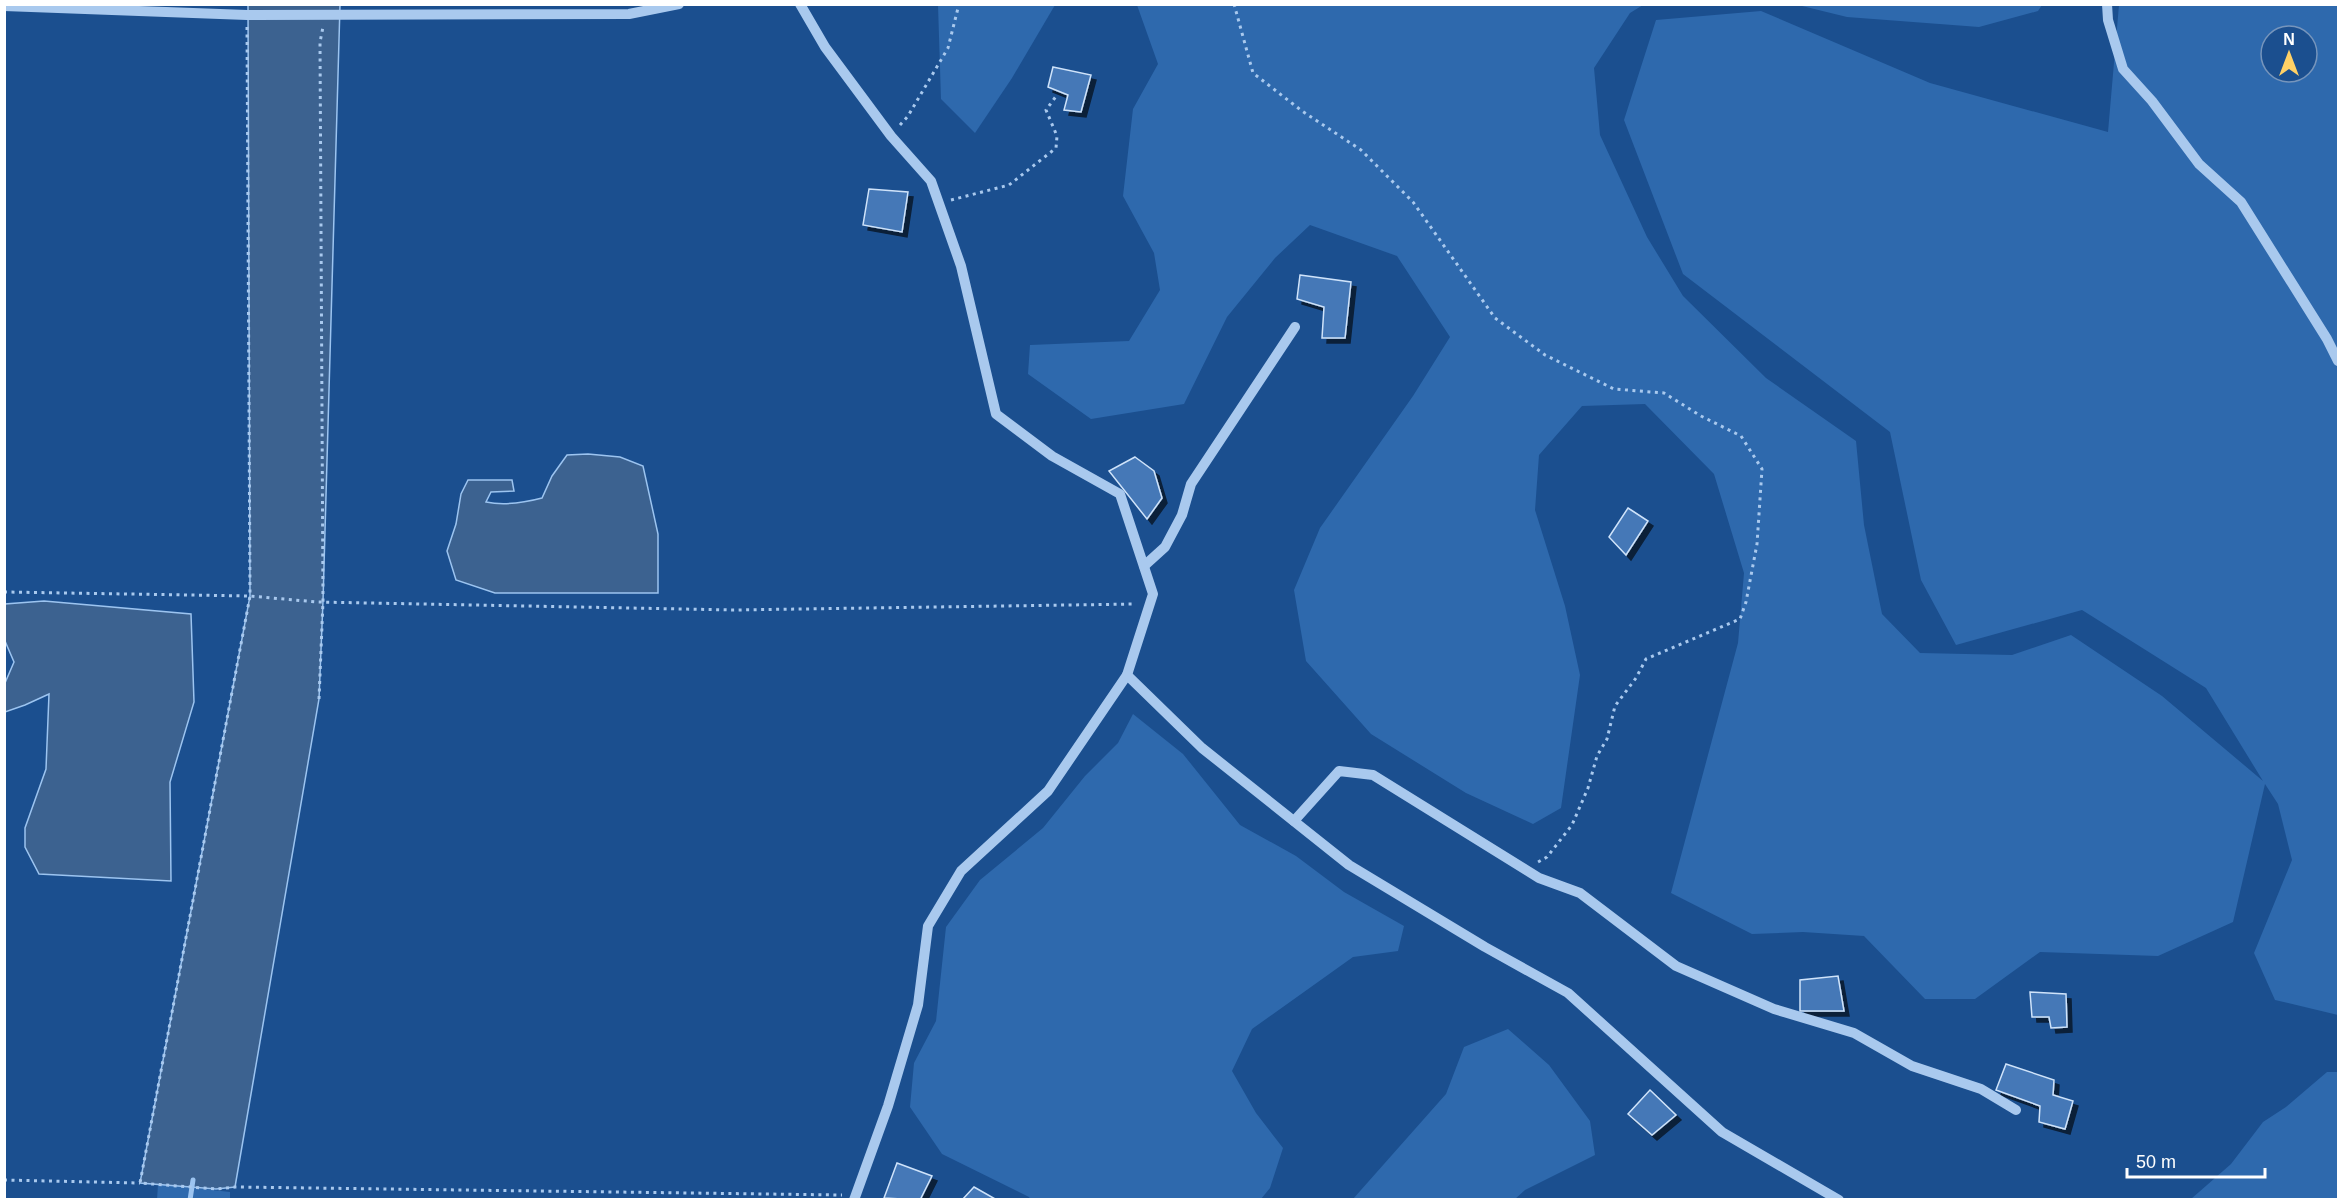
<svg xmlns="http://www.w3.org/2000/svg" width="2343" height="1204" viewBox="0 0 2343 1204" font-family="Arial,sans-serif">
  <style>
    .green { fill: #2e69ad; fill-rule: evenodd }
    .water { fill: #3c6290; stroke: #9cc4f0; stroke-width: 1.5 }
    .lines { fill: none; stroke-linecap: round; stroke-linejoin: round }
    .stream { stroke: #9cc4f0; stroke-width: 5 }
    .building { fill: #4478b7; stroke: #cfe3fa; stroke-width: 1.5; filter: url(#shadow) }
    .path { stroke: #a9c9ee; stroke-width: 3; stroke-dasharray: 3 4.5; stroke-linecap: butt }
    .minor { stroke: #a9c9ee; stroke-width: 10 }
  </style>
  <defs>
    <filter id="shadow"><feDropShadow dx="5" dy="5" stdDeviation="0" flood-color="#0009"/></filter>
  </defs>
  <rect width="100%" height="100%" fill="#1b4f8f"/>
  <!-- green -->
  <g class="green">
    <polygon points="938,5 1055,5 1012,78 975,133 941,99"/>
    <path d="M1137 5H1643L1630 13 1594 68 1600 135 1647 237 1683 296 1766 378 1856 441 1864 525 1882 614 1920 653 2012 655 2071 635 2162 696 2263 781 2206 688 2082 610 1956 645 1921 580 1890 432 1683 274 1624 120 1656 20 1761 11 1930 83 2108 132 2119 5H2338V1015L2275 1000 2254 953 2292 860 2278 804 2265 784 2233 922 2158 956 2040 952 1975 999H1925L1864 936 1803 932 1752 934 1671 893 1738 643 1744 573 1714 474 1645 404 1582 406 1539 455 1535 510 1565 606 1580 675 1561 808 1533 824 1466 793 1371 734 1306 661 1294 590 1320 528 1413 396 1450 337 1397 256 1310 225 1275 258 1227 317 1184 404 1091 419 1028 374 1030 345 1129 341 1160 290 1154 253 1123 196 1133 109 1158 64ZM2271 36H2307V72H2271Z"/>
    <polygon points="1798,5 2042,5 2038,11 1979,27 1847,17"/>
    <polygon points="1133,714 1183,754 1240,825 1296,856 1344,892 1404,926 1398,951 1353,957 1252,1029 1232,1071 1256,1113 1283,1148 1270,1188 1261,1199 1030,1199 1029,1197 942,1154 910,1107 914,1063 936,1021 946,927 980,880 1043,828 1085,776 1118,743"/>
    <polygon points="1508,1029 1549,1065 1590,1121 1595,1155 1525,1190 1515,1199 1353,1199 1446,1094 1464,1047"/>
    <polygon points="2327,1072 2338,1072 2338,1199 2191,1199 2231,1164 2263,1122 2286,1107"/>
    <polygon points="158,1184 230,1192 230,1199 157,1200"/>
  </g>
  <!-- water -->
  <g class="water">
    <polygon points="248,5 340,5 323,601 319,699 235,1187 216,1189 140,1183 250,596"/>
    <path d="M588 454 620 457 643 466 658 534V593H495L456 580 447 551 456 524 461 494 468 480H512L514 491 491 492 486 502C505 506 523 503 542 498L552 476 567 455Z"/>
    <polygon points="44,601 191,614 194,702 170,782 171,881 39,874 25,847 25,828 46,769 49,694 25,705 5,712 5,683 14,662 5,641 5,604"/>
  </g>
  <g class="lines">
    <!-- stream -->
    <polyline class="stream" points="190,1200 193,1180"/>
  </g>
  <!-- building -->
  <g class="building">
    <polygon points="1053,67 1091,75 1081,112 1064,110 1068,95 1048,87"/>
    <polygon points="869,189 908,192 902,232 863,225"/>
    <polygon points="1300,275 1351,282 1345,338 1322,338 1324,307 1297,299"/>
    <polygon points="1135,457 1154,471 1162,498 1147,519 1109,471"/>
    <polygon points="1628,508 1648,521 1626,555 1609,537"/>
    <polygon points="1838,976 1844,1011 1800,1011 1800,980"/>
    <polygon points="2030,992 2066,994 2067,1027 2051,1028 2049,1017 2032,1017"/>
    <polygon points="2006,1064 2054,1080 2053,1095 2073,1101 2065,1129 2039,1122 2040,1106 1996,1090"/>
    <polygon points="1650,1090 1676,1115 1652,1135 1628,1114"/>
    <polygon points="897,1163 932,1176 920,1200 884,1198"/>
    <polygon points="974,1187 997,1200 962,1200"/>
  </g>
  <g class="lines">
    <!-- path -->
    <g class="path">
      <polyline points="1234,4 1253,73 1302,111 1361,150 1413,202 1495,318 1545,355 1614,389 1664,393 1701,416 1741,436 1762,469 1757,544 1746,602 1740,619 1646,659 1636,678 1615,706 1607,739 1597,756 1588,788 1572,825 1547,857 1538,862"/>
      <polyline points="247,27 250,596 140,1183 216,1189 235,1187 842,1195"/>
      <polyline points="900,125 908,116 948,48 959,4"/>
      <polyline points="951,200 1009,185 1056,148 1057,136 1046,110 1057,95"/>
      <polyline points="4,592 250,596 317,602 734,610 1136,604"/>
      <polyline points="319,699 323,601 320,42 323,27"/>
      <polyline points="4,1180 140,1183"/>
    </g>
    <!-- minor -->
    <g class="minor">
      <polyline points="800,4 825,47 891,136 931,181 961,266 996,414 1052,456 1120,494 1153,594 1127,675 1048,791 961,871 928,926 918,1005 888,1106 854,1200"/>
      <polyline points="2107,4 2108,20 2123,69 2152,101 2199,164 2241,202 2327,339 2338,361"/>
      <polyline points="4,6 247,15 629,14 679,4"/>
      <polyline points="1144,566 1165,547 1182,515 1191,484 1295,327"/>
      <polyline points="1127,675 1202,748 1349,865 1485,947 1568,993 1722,1132 1839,1200"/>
      <polyline points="1294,821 1339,771 1373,775 1539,878 1580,893 1676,966 1774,1009 1854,1033 1912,1066 1981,1089 2016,1110"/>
    </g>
  </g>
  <!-- border -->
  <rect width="2343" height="1204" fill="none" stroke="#ffffff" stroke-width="12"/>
  <!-- north arrow -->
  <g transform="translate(2289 54)"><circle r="28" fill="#1b4f8f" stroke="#7695bc" stroke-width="1.5"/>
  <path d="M0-4.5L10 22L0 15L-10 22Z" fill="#ffd166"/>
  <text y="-9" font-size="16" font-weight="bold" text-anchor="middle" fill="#ffffff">N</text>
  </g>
  <!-- scale -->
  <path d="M2127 1168v9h138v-9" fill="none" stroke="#ffffff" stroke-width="3"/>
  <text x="2136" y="1168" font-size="18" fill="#ffffff" stroke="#1b4f8f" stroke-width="4.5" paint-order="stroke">50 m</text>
</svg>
